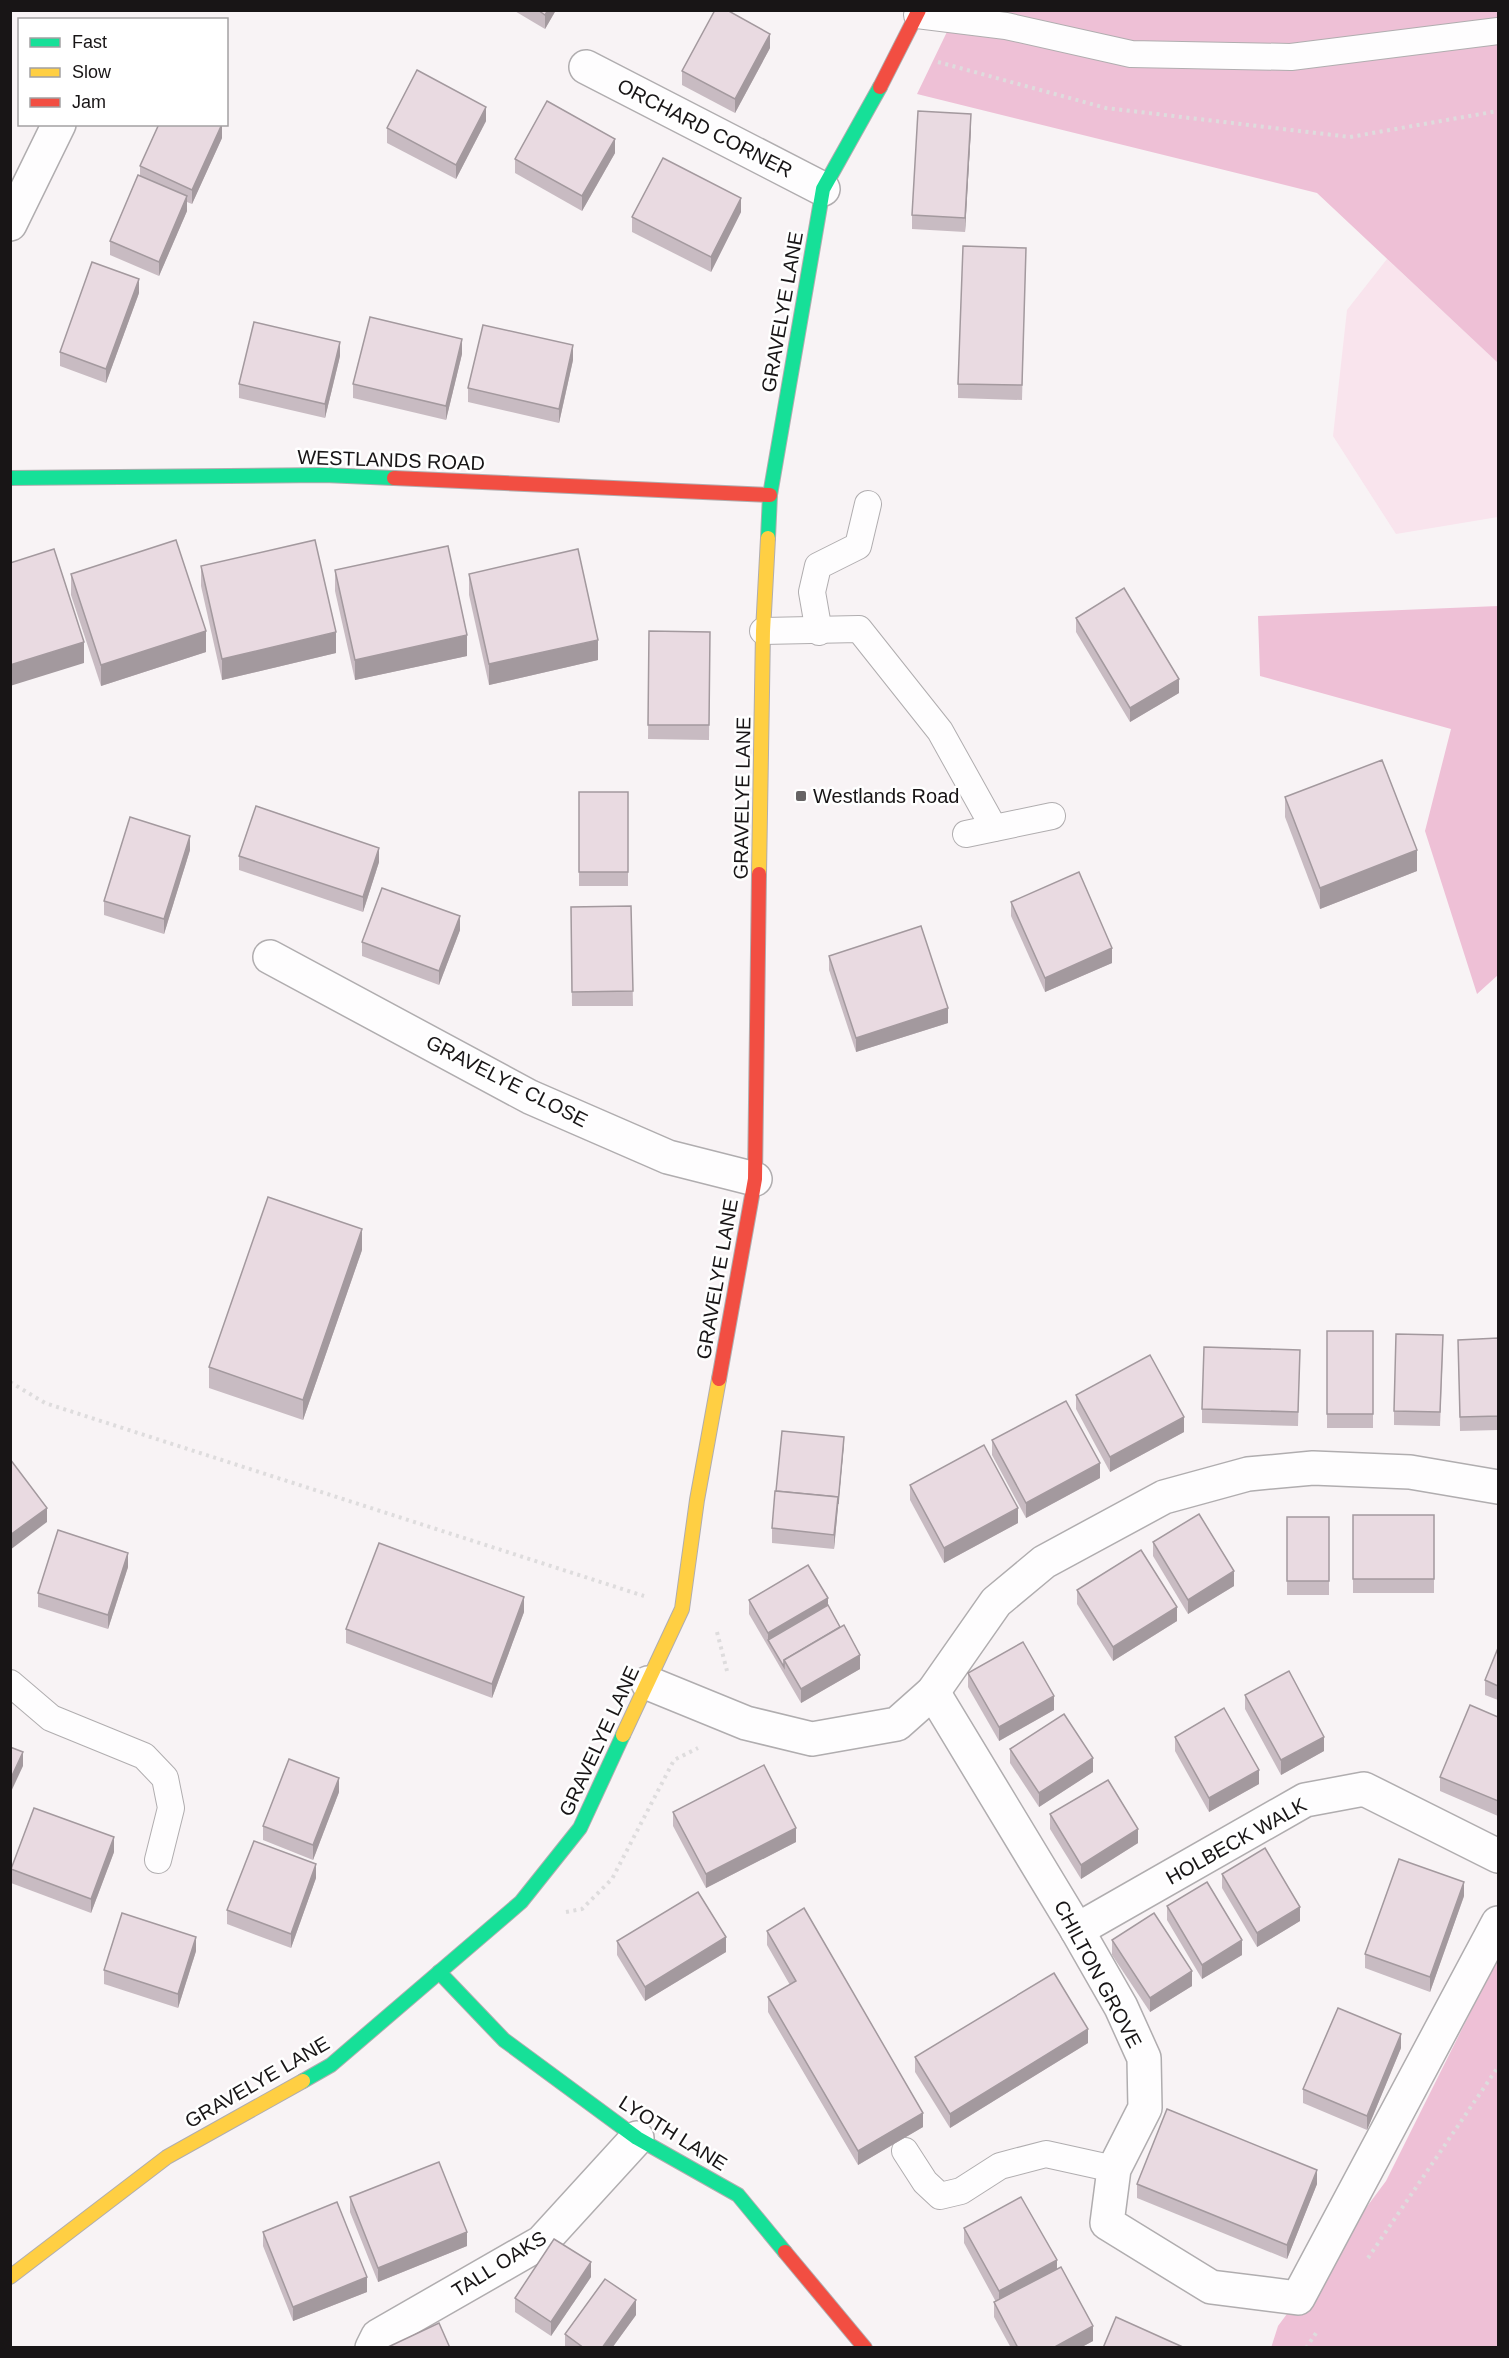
<svg xmlns="http://www.w3.org/2000/svg" width="1509" height="2358" viewBox="0 0 1509 2358" font-family="Helvetica,sans-serif">
  <style>
    .green { fill: #f9e4ed }
    .forest { fill: #eec0d6 }
    .lines { fill: none; stroke-linecap: round; stroke-linejoin: round }
    .lane-casing { stroke: #b0adaf; stroke-width: 28 }
    .street-casing { stroke: #b0adaf; stroke-width: 36 }
    .fast-casing { stroke: #b0adaf; stroke-width: 16 }
    .slow-casing { stroke: #b0adaf; stroke-width: 16 }
    .jam-casing { stroke: #b0adaf; stroke-width: 16 }
    .path { stroke: #dedcdd; stroke-width: 4; stroke-dasharray: 3 4.5; stroke-linecap: butt }
    .lane { stroke: #fefdfe; stroke-width: 26 }
    .street { stroke: #fefdfe; stroke-width: 33 }
    .fast { stroke: #16e098; stroke-width: 14 }
    .slow { stroke: #ffcf43; stroke-width: 14 }
    .jam { stroke: #f24e42; stroke-width: 14 }
    .wall { fill: #c8bbc2 }
    .shaded-wall { fill: #a3999e }
    .building { fill: #e9dae1; stroke: #a3999e; stroke-width: 1.5 }
    .poi-dot { fill: #666364; stroke: #fff; stroke-width: 2 }
    .labels { text-anchor: middle; dominant-baseline: central; stroke-width: 5; stroke-linejoin: round; paint-order: stroke }
    .street-label { font-size: 20px; fill: #181516; stroke: #fff }
    .poi-label { font-size: 20px; fill: #181516; stroke: #fff; text-anchor: start }
  </style>
  <rect width="100%" height="100%" fill="#f8f3f5"/>
  <!-- green -->
  <polygon class="green" points="1387,259 1498,363 1498,517 1396,534 1333,436 1347,310"/>
  <!-- forest -->
  <g class="forest">
    <polygon points="957,11 1498,11 1498,363 1317,193 917,94"/>
    <polygon points="1498,606 1498,975 1477,994 1425,831 1451,729 1260,676 1258,616"/>
    <polygon points="1498,1957 1498,2347 1271,2348 1278,2326 1386,2181"/>
  </g>
  <g class="lines">
    <!-- lane casing -->
    <g class="lane-casing">
      <g id="lane">
        <polyline points="917,15 1006,26 1131,54 1291,57 1498,31"/>
        <polyline points="763,631 859,629 940,731 994,828"/>
        <polyline points="819,632 812,592 818,566 858,546 868,504"/>
        <polyline points="966,834 1052,816"/>
        <polyline points="10,1683 51,1718 144,1756 165,1778 171,1808 158,1860"/>
        <polyline points="905,2151 925,2182 940,2196 961,2191 1000,2166 1046,2154 1114,2169"/>
      </g>
    </g>
    <!-- street casing -->
    <g class="street-casing">
      <g id="street">
        <polyline points="586,67 823,189"/>
        <polyline points="10,224 59,124"/>
        <polyline points="270,957 530,1097 668,1157 755,1179"/>
        <polyline points="648,1683 746,1723 812,1739 897,1724 933,1692 996,1602 1044,1562 1164,1497 1248,1474 1313,1468 1410,1472 1498,1487"/>
        <polyline points="933,1692 1077,1930 1121,2007 1144,2058 1145,2108 1114,2169 1107,2223 1211,2287 1298,2298 1498,1923"/>
        <polyline points="1077,1930 1305,1800 1364,1789 1498,1856"/>
        <polyline points="372,2348 378,2336 542,2242 637,2138"/>
      </g>
    </g>
    <!-- fast casing -->
    <g class="fast-casing">
      <g id="fast">
        <polyline points="10,478 324,475 394,478"/>
        <polyline points="768,538 770,495 823,189 880,87"/>
        <polyline points="439,1972 504,2040 637,2138 738,2195 785,2252"/>
        <polyline points="303,2081 331,2065 521,1902 580,1828 623,1735"/>
      </g>
    </g>
    <!-- slow casing -->
    <g class="slow-casing">
      <g id="slow">
        <polyline points="759,874 763,631 768,538"/>
        <polyline points="623,1735 682,1609 697,1500 719,1379"/>
        <polyline points="10,2277 167,2157 303,2081"/>
      </g>
    </g>
    <!-- jam casing -->
    <g class="jam-casing">
      <g id="jam">
        <polyline points="880,87 919,10"/>
        <polyline points="394,478 770,495"/>
        <polyline points="719,1379 755,1179 759,874"/>
        <polyline points="785,2252 865,2348"/>
      </g>
    </g>
    <!-- path -->
    <g class="path">
      <polyline points="938,62 1106,108 1350,137 1498,111"/>
      <polyline points="10,1382 45,1403 644,1596"/>
      <polyline points="717,1632 727,1671"/>
      <polyline points="566,1912 582,1909 612,1879 674,1760 698,1748"/>
      <polyline points="1368,2258 1498,2067"/>
      <polyline points="1306,2348 1316,2333"/>
    </g>
    <!-- lane -->
    <use href="#lane" class="lane"/>
    <!-- street -->
    <use href="#street" class="street"/>
    <!-- fast -->
    <use href="#fast" class="fast"/>
    <!-- slow -->
    <use href="#slow" class="slow"/>
    <!-- jam -->
    <use href="#jam" class="jam"/>
  </g>
  <!-- wall -->
  <g class="wall">
    <polygon points="513,10 556,10 545,29"/>
    <polygon points="770,48 735,113 682,85 682,71"/>
    <polygon points="486,121 456,179 387,143 387,128"/>
    <polygon points="971,129 965,232 912,229 912,215"/>
    <polygon points="222,138 192,204 187,202 187,211 159,276 110,255 110,241 140,176 140,166"/>
    <polygon points="615,153 582,211 515,173 515,159"/>
    <polygon points="741,212 711,272 632,232 632,217"/>
    <polygon points="1026,248 1022,400 958,398 958,384"/>
    <polygon points="139,293 106,383 60,366 60,352"/>
    <polygon points="462,354 446,420 353,398 353,384"/>
    <polygon points="340,356 325,418 239,398 239,384"/>
    <polygon points="573,360 559,423 468,402 468,388"/>
    <polygon points="201,566 336,653 222,680 201,586"/>
    <polygon points="335,570 467,656 355,680 335,591"/>
    <polygon points="71,574 206,652 101,686 71,595"/>
    <polygon points="469,574 598,660 489,685 469,595"/>
    <polygon points="1076,618 1179,693 1130,722 1076,632"/>
    <polygon points="649,631 710,632 709,740 648,739"/>
    <rect x="579" y="792" width="49" height="94"/>
    <polygon points="1285,797 1417,871 1320,909 1285,817"/>
    <polygon points="190,850 164,934 104,915 104,901"/>
    <polygon points="239,856 379,862 363,912 239,870"/>
    <polygon points="1011,902 1112,963 1045,992 1011,916"/>
    <polygon points="631,906 633,1006 572,1006 571,907"/>
    <polygon points="460,930 439,985 362,956 362,942"/>
    <polygon points="829,956 948,1023 856,1052 829,970"/>
    <polygon points="362,1250 303,1420 209,1388 209,1367"/>
    <rect x="1327" y="1331" width="46" height="97"/>
    <polygon points="1498,1338 1498,1430 1460,1431 1458,1340"/>
    <polygon points="1443,1349 1440,1426 1394,1425 1394,1411"/>
    <polygon points="1300,1350 1298,1426 1202,1423 1202,1409"/>
    <polygon points="1076,1395 1184,1432 1110,1472 1076,1409"/>
    <polygon points="992,1440 1100,1478 1026,1518 992,1455"/>
    <polygon points="844,1444 834,1549 772,1543 772,1528"/>
    <polygon points="910,1485 1018,1523 944,1563 910,1500"/>
    <rect x="1353" y="1515" width="81" height="78"/>
    <rect x="1287" y="1517" width="42" height="78"/>
    <polygon points="1153,1542 1234,1586 1188,1614 1153,1556"/>
    <polygon points="128,1567 108,1629 38,1607 38,1593"/>
    <polygon points="1077,1590 1177,1621 1113,1661 1077,1604"/>
    <polygon points="749,1600 828,1605 840,1627 860,1669 801,1703 749,1614"/>
    <polygon points="524,1612 492,1698 346,1643 346,1629"/>
    <polygon points="1498,1648 1498,1700 1485,1695 1485,1680"/>
    <polygon points="968,1673 1054,1710 999,1741 968,1687"/>
    <polygon points="1245,1695 1324,1751 1281,1775 1245,1709"/>
    <polygon points="1498,1717 1498,1816 1440,1791 1440,1777"/>
    <polygon points="1175,1737 1259,1784 1209,1812 1175,1751"/>
    <polygon points="1010,1749 1093,1772 1039,1807 1010,1763"/>
    <polygon points="339,1792 313,1860 263,1840 263,1826"/>
    <polygon points="673,1812 796,1842 706,1888 673,1826"/>
    <polygon points="1050,1814 1138,1843 1081,1879 1050,1829"/>
    <polygon points="114,1852 91,1913 11,1883 11,1869"/>
    <polygon points="1222,1874 1300,1921 1257,1947 1222,1888"/>
    <polygon points="316,1878 291,1948 227,1924 227,1910"/>
    <polygon points="1464,1896 1430,1992 1365,1968 1365,1954"/>
    <polygon points="1167,1906 1242,1955 1202,1979 1167,1920"/>
    <polygon points="767,1931 923,2127 858,2165 768,2012 768,1997 790,1985 767,1945"/>
    <polygon points="1112,1940 1192,1986 1150,2012 1112,1955"/>
    <polygon points="617,1941 726,1952 645,2001 617,1955"/>
    <polygon points="196,1951 178,2008 104,1984 104,1970"/>
    <polygon points="1088,2043 950,2128 915,2072 915,2057"/>
    <polygon points="1401,2048 1367,2130 1303,2103 1303,2089"/>
    <polygon points="1137,2184 1317,2184 1287,2259 1137,2198"/>
    <polygon points="350,2197 467,2246 378,2282 350,2212"/>
    <polygon points="964,2228 1057,2269 1093,2341 1080,2348 1011,2348 994,2317 994,2302 996,2302 964,2243"/>
    <polygon points="263,2232 367,2292 293,2321 263,2246"/>
    <polygon points="591,2277 551,2336 515,2312 515,2298"/>
    <polygon points="636,2315 612,2348 565,2348 565,2334"/>
  </g>
  <!-- shaded-wall -->
  <g class="shaded-wall">
    <polygon points="548,10 556,10 545,29 545,15"/>
    <polygon points="770,34 770,48 735,113 735,99"/>
    <polygon points="486,107 486,121 456,179 456,165"/>
    <polygon points="971,114 971,129 965,232 965,218"/>
    <polygon points="222,124 222,138 192,204 192,190"/>
    <polygon points="615,139 615,153 582,211 582,196"/>
    <polygon points="187,196 187,211 159,276 159,262"/>
    <polygon points="741,198 741,212 711,272 711,257"/>
    <polygon points="139,279 139,293 106,383 106,369"/>
    <polygon points="462,339 462,354 446,420 446,406"/>
    <polygon points="340,342 340,356 325,418 325,404"/>
    <polygon points="573,345 573,360 559,423 559,409"/>
    <polygon points="206,631 206,652 101,686 101,665"/>
    <polygon points="336,632 336,653 222,680 222,659"/>
    <polygon points="467,635 467,656 355,680 355,660"/>
    <polygon points="598,640 598,660 489,685 489,664"/>
    <polygon points="84,642 84,663 10,686 10,665"/>
    <polygon points="1179,679 1179,693 1130,722 1130,708"/>
    <polygon points="190,836 190,850 164,934 164,919"/>
    <polygon points="379,848 379,862 363,912 363,897"/>
    <polygon points="1417,850 1417,871 1320,909 1320,888"/>
    <polygon points="460,916 460,930 439,985 439,971"/>
    <polygon points="1112,948 1112,963 1045,992 1045,978"/>
    <polygon points="948,1008 948,1023 856,1052 856,1038"/>
    <polygon points="362,1229 362,1250 303,1420 303,1400"/>
    <polygon points="1184,1417 1184,1432 1110,1472 1110,1457"/>
    <polygon points="844,1437 844,1444 834,1549 834,1535"/>
    <polygon points="1100,1463 1100,1478 1026,1518 1026,1503"/>
    <polygon points="47,1508 47,1522 10,1550 10,1535"/>
    <polygon points="1018,1508 1018,1523 944,1563 944,1548"/>
    <polygon points="128,1553 128,1567 108,1629 108,1615"/>
    <polygon points="1234,1571 1234,1586 1188,1614 1188,1600"/>
    <polygon points="524,1597 524,1612 492,1698 492,1684"/>
    <polygon points="828,1598 828,1612 768,1640 768,1633"/>
    <polygon points="1177,1607 1177,1621 1113,1661 1113,1647"/>
    <polygon points="860,1655 860,1669 801,1703 801,1689"/>
    <polygon points="1054,1696 1054,1710 999,1741 999,1727"/>
    <polygon points="1324,1737 1324,1751 1281,1775 1281,1760"/>
    <polygon points="23,1752 23,1766 10,1794 10,1780"/>
    <polygon points="1093,1758 1093,1772 1039,1807 1039,1793"/>
    <polygon points="1259,1770 1259,1784 1209,1812 1209,1798"/>
    <polygon points="339,1778 339,1792 313,1860 313,1845"/>
    <polygon points="796,1828 796,1842 706,1888 706,1874"/>
    <polygon points="1138,1829 1138,1843 1081,1879 1081,1865"/>
    <polygon points="114,1837 114,1852 91,1913 91,1899"/>
    <polygon points="316,1864 316,1878 291,1948 291,1934"/>
    <polygon points="1464,1882 1464,1896 1430,1992 1430,1977"/>
    <polygon points="1300,1907 1300,1921 1257,1947 1257,1933"/>
    <polygon points="196,1937 196,1951 178,2008 178,1994"/>
    <polygon points="726,1937 726,1952 645,2001 645,1987"/>
    <polygon points="1242,1940 1242,1955 1202,1979 1202,1965"/>
    <polygon points="1192,1971 1192,1986 1150,2012 1150,1998"/>
    <polygon points="1088,2029 1088,2043 950,2128 950,2114"/>
    <polygon points="1401,2034 1401,2048 1367,2130 1367,2116"/>
    <polygon points="923,2113 923,2127 858,2165 858,2151"/>
    <polygon points="1317,2170 1317,2184 1287,2259 1287,2245"/>
    <polygon points="467,2232 467,2246 378,2282 378,2268"/>
    <polygon points="1057,2260 1057,2274 999,2306 999,2291"/>
    <polygon points="591,2262 591,2277 551,2336 551,2322"/>
    <polygon points="367,2277 367,2292 293,2321 293,2307"/>
    <polygon points="636,2300 636,2315 612,2348 602,2348"/>
    <polygon points="1093,2326 1093,2341 1080,2348 1053,2348"/>
  </g>
  <!-- building -->
  <g class="building">
    <polygon points="538,10 548,10 545,15"/>
    <polygon points="715,10 727,10 770,34 735,99 682,71"/>
    <polygon points="417,70 486,107 456,165 387,128"/>
    <polygon points="547,101 615,139 582,196 515,159"/>
    <polygon points="918,111 971,114 965,218 912,215"/>
    <polygon points="159,124 222,124 192,190 140,166"/>
    <polygon points="663,158 741,198 711,257 632,217"/>
    <polygon points="138,175 187,196 159,262 110,241"/>
    <polygon points="963,246 1026,248 1022,385 958,384"/>
    <polygon points="92,262 139,279 106,369 60,352"/>
    <polygon points="370,317 462,339 446,406 353,384"/>
    <polygon points="254,322 340,342 325,404 239,384"/>
    <polygon points="483,325 573,345 559,409 468,388"/>
    <polygon points="176,540 206,631 101,665 71,574"/>
    <polygon points="315,540 336,632 222,659 201,566"/>
    <polygon points="448,546 467,635 355,660 335,570"/>
    <polygon points="54,549 84,642 10,665 10,563"/>
    <polygon points="578,549 598,640 489,664 469,574"/>
    <polygon points="1124,588 1179,679 1130,708 1076,618"/>
    <polygon points="649,631 710,632 709,725 648,725"/>
    <polygon points="1382,760 1417,850 1320,888 1285,797"/>
    <rect x="579" y="792" width="49" height="80"/>
    <polygon points="256,806 379,848 363,897 239,856"/>
    <polygon points="130,817 190,836 164,919 104,901"/>
    <polygon points="1079,872 1112,948 1045,978 1011,902"/>
    <polygon points="382,888 460,916 439,971 362,942"/>
    <polygon points="631,906 633,991 572,992 571,907"/>
    <polygon points="921,926 948,1008 856,1038 829,956"/>
    <polygon points="268,1197 362,1229 303,1400 209,1367"/>
    <rect x="1327" y="1331" width="46" height="83"/>
    <polygon points="1396,1334 1443,1335 1440,1412 1394,1411"/>
    <polygon points="1498,1338 1498,1416 1460,1417 1458,1340"/>
    <polygon points="1204,1347 1300,1350 1298,1412 1202,1409"/>
    <polygon points="1150,1355 1184,1417 1110,1457 1076,1395"/>
    <polygon points="1066,1401 1100,1463 1026,1503 992,1440"/>
    <polygon points="782,1431 844,1437 838,1504 838,1497 776,1491"/>
    <polygon points="984,1445 1018,1508 944,1548 910,1485"/>
    <polygon points="10,1459 47,1508 10,1535"/>
    <polygon points="775,1491 838,1497 834,1535 772,1528"/>
    <polygon points="1199,1514 1234,1571 1188,1600 1153,1542"/>
    <rect x="1353" y="1515" width="81" height="64"/>
    <rect x="1287" y="1517" width="42" height="64"/>
    <polygon points="58,1530 128,1553 108,1615 38,1593"/>
    <polygon points="379,1543 524,1597 492,1684 346,1629"/>
    <polygon points="1141,1550 1177,1607 1113,1647 1077,1590"/>
    <polygon points="808,1565 828,1598 768,1633 749,1600"/>
    <polygon points="828,1605 840,1627 784,1660 784,1667 768,1640"/>
    <polygon points="844,1625 860,1655 801,1689 784,1660"/>
    <polygon points="1023,1642 1054,1696 999,1727 968,1673"/>
    <polygon points="1498,1648 1498,1686 1485,1680"/>
    <polygon points="1289,1671 1324,1737 1281,1760 1245,1695"/>
    <polygon points="1470,1705 1498,1717 1498,1801 1440,1777"/>
    <polygon points="1224,1708 1259,1770 1209,1798 1175,1737"/>
    <polygon points="1064,1714 1093,1758 1039,1793 1010,1749"/>
    <polygon points="10,1747 23,1752 10,1780"/>
    <polygon points="289,1759 339,1778 313,1845 263,1826"/>
    <polygon points="764,1765 796,1828 706,1874 673,1812"/>
    <polygon points="1108,1780 1138,1829 1081,1865 1050,1814"/>
    <polygon points="34,1808 114,1837 91,1899 11,1869"/>
    <polygon points="254,1841 316,1864 291,1934 227,1910"/>
    <polygon points="1265,1848 1300,1907 1257,1933 1222,1874"/>
    <polygon points="1399,1859 1464,1882 1430,1977 1365,1954"/>
    <polygon points="1207,1882 1242,1940 1202,1965 1167,1906"/>
    <polygon points="698,1892 726,1937 645,1987 617,1941"/>
    <polygon points="804,1908 923,2113 858,2151 768,1997 796,1981 767,1931"/>
    <polygon points="122,1913 196,1937 178,1994 104,1970"/>
    <polygon points="1154,1913 1192,1971 1150,1998 1112,1940"/>
    <polygon points="1054,1973 1088,2029 950,2114 915,2057"/>
    <polygon points="1338,2008 1401,2034 1367,2116 1303,2089"/>
    <polygon points="1167,2109 1317,2170 1287,2245 1137,2184"/>
    <polygon points="439,2162 467,2232 378,2268 350,2197"/>
    <polygon points="1021,2197 1057,2260 999,2291 964,2228"/>
    <polygon points="337,2202 367,2277 293,2307 263,2232"/>
    <polygon points="554,2239 591,2262 551,2322 515,2298"/>
    <polygon points="1061,2267 1093,2326 1053,2348 1018,2348 994,2302"/>
    <polygon points="605,2279 636,2300 602,2348 584,2348 565,2334"/>
    <polygon points="1116,2317 1185,2348 1103,2348"/>
    <polygon points="439,2323 450,2348 386,2348"/>
  </g>
  <!-- markers -->
  <rect class="poi-dot" x="795" y="790" width="12" height="12" rx="3"/>
  <g class="labels">
    <!-- street labels -->
    <g class="street-label">
      <text transform="translate(705 128) rotate(27)">ORCHARD CORNER</text>
      <text transform="translate(782 312) rotate(-80)">GRAVELYE LANE</text>
      <text transform="translate(391 460) rotate(2)">WESTLANDS ROAD</text>
      <text transform="translate(742 798) rotate(-89)">GRAVELYE LANE</text>
      <text transform="translate(507 1081) rotate(27)">GRAVELYE CLOSE</text>
      <text transform="translate(717 1279) rotate(-80)">GRAVELYE LANE</text>
      <text transform="translate(599 1741) rotate(-65)">GRAVELYE LANE</text>
      <text transform="translate(1236 1841) rotate(-29)">HOLBECK WALK</text>
      <text transform="translate(1098 1974) rotate(62)">CHILTON GROVE</text>
      <text transform="translate(257 2082) rotate(-30)">GRAVELYE LANE</text>
      <text transform="translate(673 2133) rotate(32)">LYOTH LANE</text>
      <text transform="translate(499 2264) rotate(-32)">TALL OAKS</text>
    </g>
    <!-- poi labels -->
    <g class="poi-label">
      <text x="813" y="796">Westlands Road</text>
    </g>
  </g>
  <!-- border -->
  <rect width="1509" height="2358" fill="none" stroke="#181516" stroke-width="24"/>
  <!-- legend -->
  <rect x="18" y="18" width="210" height="108" fill="#ffffff" stroke="#a3a1a2" stroke-width="1.5"/>
  <rect x="30" y="38" width="30" height="9" fill="#16e098" stroke="#a3a1a2" stroke-width="1.5"/>
  <text x="72" y="48" font-size="18" fill="#181516">Fast</text>
  <rect x="30" y="68" width="30" height="9" fill="#ffcf43" stroke="#a3a1a2" stroke-width="1.5"/>
  <text x="72" y="78" font-size="18" fill="#181516">Slow</text>
  <rect x="30" y="98" width="30" height="9" fill="#f24e42" stroke="#a3a1a2" stroke-width="1.5"/>
  <text x="72" y="108" font-size="18" fill="#181516">Jam</text>
</svg>
